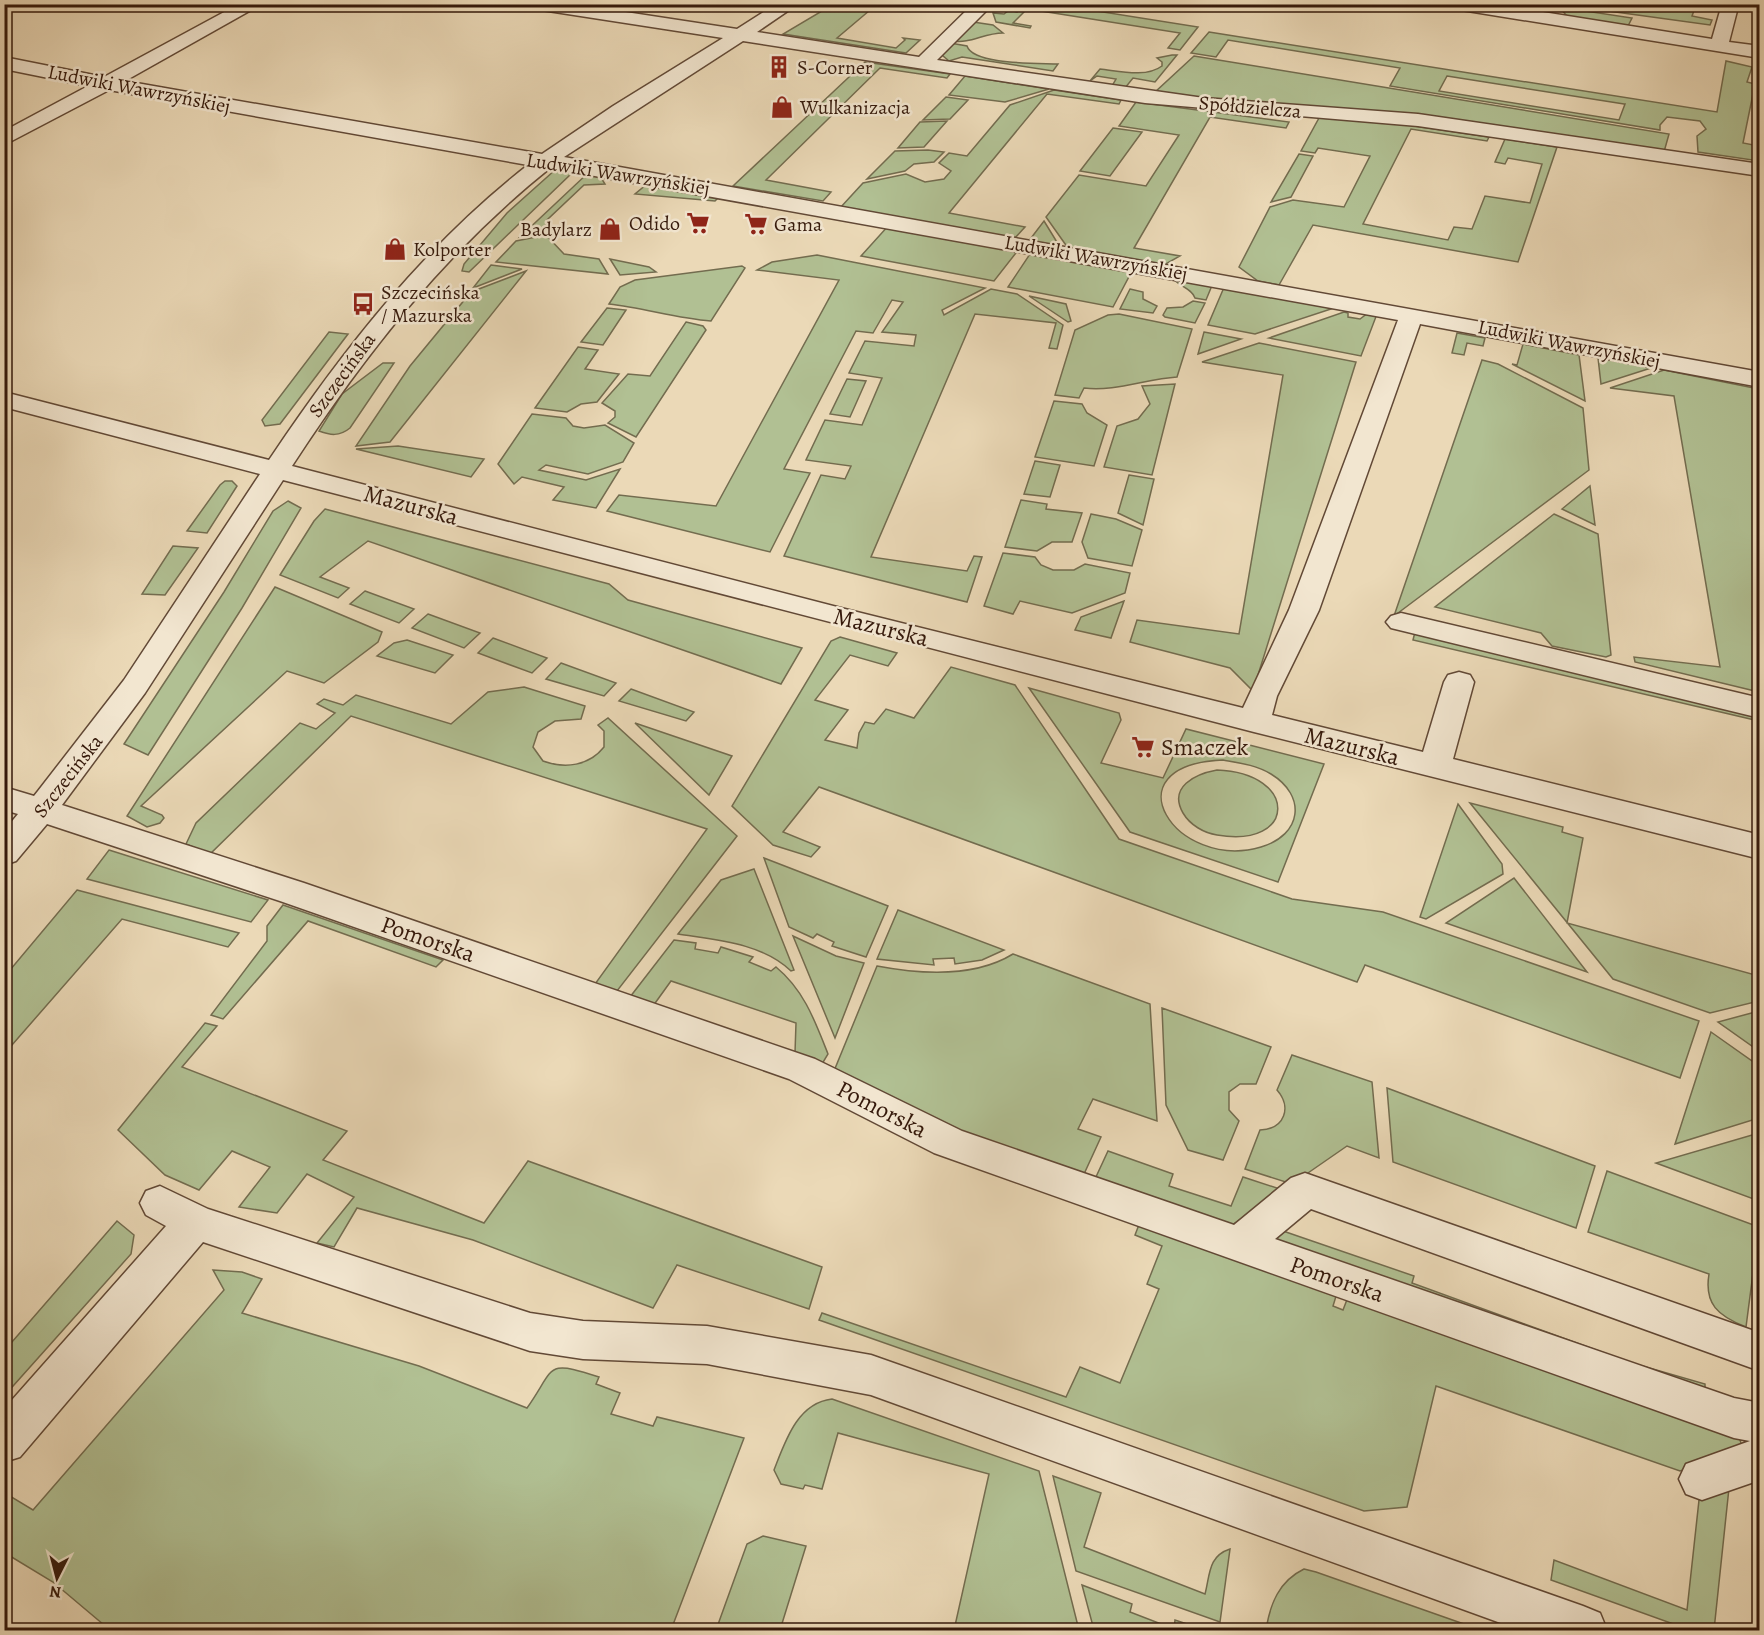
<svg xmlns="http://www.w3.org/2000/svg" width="1764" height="1635" viewBox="0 0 1764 1635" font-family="Alegreya,serif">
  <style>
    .green { fill: #b1c093; stroke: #736c4f; stroke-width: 1.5; fill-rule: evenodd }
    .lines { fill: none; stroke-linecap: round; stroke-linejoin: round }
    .minor-casing { stroke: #624936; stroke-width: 3 }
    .minor { fill: #f2e6d0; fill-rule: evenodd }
    .labels { text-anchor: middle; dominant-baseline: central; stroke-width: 5; stroke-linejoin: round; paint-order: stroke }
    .far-poi-label { font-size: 20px; fill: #35190b; stroke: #f2e6d0; text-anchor: start }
    .far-street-label { font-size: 20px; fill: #35190b; stroke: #f2e6d0 }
    .street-label { font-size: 24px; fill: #35190b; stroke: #f2e6d0 }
    .poi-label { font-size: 24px; fill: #35190b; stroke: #f2e6d0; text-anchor: start }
  </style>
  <rect width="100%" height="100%" fill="#ebd9b7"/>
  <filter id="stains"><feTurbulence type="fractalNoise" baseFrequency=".00333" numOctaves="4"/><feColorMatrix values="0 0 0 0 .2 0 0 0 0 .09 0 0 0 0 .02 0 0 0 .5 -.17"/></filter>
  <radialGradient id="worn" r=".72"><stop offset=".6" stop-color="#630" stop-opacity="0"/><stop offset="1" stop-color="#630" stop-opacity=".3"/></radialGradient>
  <!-- green -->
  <g class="green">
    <polygon points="876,5 837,38 896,48 905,40 903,38 920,40 906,53 783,34 832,5"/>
    <polygon points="1026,5 1074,11 1078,8 1198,27 1180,50 1168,48 1180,33 1022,8"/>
    <polygon points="1593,5 1622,5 1668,11 1671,5 1715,5 1713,10 1695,8 1692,16 1712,20 1710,25 1601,10"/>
    <polygon points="1559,7 1632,18 1628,26 1567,16"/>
    <polygon points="1012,8 1026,10 1013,23 1031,26 1030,28 996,22 993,13 1004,14"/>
    <path d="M973 22 993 25 1003 33C984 33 970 44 953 41Z"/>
    <path d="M1209 32 1717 112 1726 61 1752 67 1747 82 1755 84 1743 143 1759 146V161L1698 152 1697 136 1706 129 1700 121 1667 117 1660 125V130L1390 86 1400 68 1228 40 1216 57 1191 53ZM1447 76 1624 104H1625L1619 120 1439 91Z"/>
    <path d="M950 43 967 46C973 65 1038 63 1058 64L1053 71 962 57 949 61 942 55Z"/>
    <path d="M1172 55H1177L1155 82 1133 78 1125 88 1112 86 1116 79 1097 76 1090 81 1100 69C1119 71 1146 78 1162 66V62L1157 58Z"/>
    <polygon points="1194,56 1669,134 1664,152 1154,93"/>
    <polygon points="865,62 950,74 947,78 880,68 766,180 831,192 823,201 733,186"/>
    <polygon points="965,76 1049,89 1005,102 949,95"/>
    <polygon points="1054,90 1121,100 1119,104 1047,94 949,213 1025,227 1014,239 840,208 863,183 906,174 925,182 944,179 951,171 939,163 949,153 967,156 1010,105"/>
    <polygon points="946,97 968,100 950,119 923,120"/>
    <polygon points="1136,102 1289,122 1286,128 1210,117 1134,248 1180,256 1164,265 1068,248 1046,217 1079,175 1146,186 1179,135 1119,126"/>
    <polygon points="1319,118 1387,122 1489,137 1487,141 1411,129 1363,224 1448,240 1454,227 1472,229 1485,196 1530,203 1542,164 1508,158 1505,164 1495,162 1505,139 1557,147 1518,262 1313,225 1279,285 1258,281 1239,267 1270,207 1293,200 1344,207 1370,156 1318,148 1315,153 1301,151"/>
    <polygon points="947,121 924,147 898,148 920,122"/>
    <polygon points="1113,128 1142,132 1110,176 1080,171"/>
    <polygon points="928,150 944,152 934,162 914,164 905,171 867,179 895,151"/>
    <polygon points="1299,154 1313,156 1291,197 1271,202"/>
    <polygon points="555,170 573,172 469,272 462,271 464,264 507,213"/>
    <polygon points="589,172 600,176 605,184 584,185 547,220 544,232 520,237"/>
    <polygon points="647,184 718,198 715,201 635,194"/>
    <polygon points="1044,221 1060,247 1028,242"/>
    <polygon points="889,225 1019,249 994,281 861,256"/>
    <polygon points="546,235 564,254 599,259 608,274 496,262 516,241"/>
    <polygon points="1032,251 1133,269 1113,307 1008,287"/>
    <polygon points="817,255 985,288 942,310 944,315 991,289 1017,294 1063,325 1057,349 1049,348 1056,323 975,314 871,557 967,571 974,556 982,557 967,602 784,556 821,475 845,479 851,466 806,460 825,420 862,425 882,378 849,373 865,341 914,346 916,335 882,332 903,302 892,300 873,333 856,331 784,469 810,473 770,552 607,511 619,495 716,506 839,280 757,270 772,262"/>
    <polygon points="610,259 649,267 656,272 620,275"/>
    <polygon points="491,265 522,269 473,288"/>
    <path d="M742 266 745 268 711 321C676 318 644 308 609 304L620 287 635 280Z"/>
    <polygon points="526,271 390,442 356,446 410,366 471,292"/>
    <path d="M1170 275 1213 283 1206 300 1195 298C1191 287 1176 286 1170 275Z"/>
    <polygon points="1225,285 1340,306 1255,334 1208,325"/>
    <polygon points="1130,289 1143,292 1143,299 1157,306 1153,313 1120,309"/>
    <polygon points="1029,296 1066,304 1071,321 1068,322"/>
    <polygon points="1193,301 1205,303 1195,323 1165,317 1163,315 1167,308 1183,307"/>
    <polygon points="607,308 626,310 603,345 581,342"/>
    <polygon points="1344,312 1348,313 1348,317 1360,319 1368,313 1377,314 1361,356 1269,338"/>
    <path d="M1119 314 1192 329 1177 377C1146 379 1114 392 1084 388L1079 398 1055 395 1075 330 1108 315Z"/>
    <polygon points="686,322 703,326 706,330 636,437 608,423 615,417 615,411 602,403 628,374 650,376"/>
    <polygon points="329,332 348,334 280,424 265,426 262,420"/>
    <polygon points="1204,332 1241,339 1198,354"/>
    <polygon points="1457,333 1485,338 1483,346 1467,343 1464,355 1452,353"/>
    <polygon points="1259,343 1356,362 1253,691 1230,668 1130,642 1137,620 1239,634 1283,375 1202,362"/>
    <polygon points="1523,344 1579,355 1585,401 1512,364 1517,365"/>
    <polygon points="578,347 598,350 585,369 619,374 597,402 581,404 567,412 535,408"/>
    <polygon points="1598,358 1651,368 1601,384"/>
    <polygon points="1482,360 1498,364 1583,408 1589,470 1394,616"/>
    <path d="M383 363H394L350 428C339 437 330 435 319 431L342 394Z"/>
    <polygon points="1664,370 1759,389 1759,692 1635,662 1634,657 1720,667 1674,396 1610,388"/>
    <polygon points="847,379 866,381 850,417 830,414"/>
    <polygon points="1175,384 1152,475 1104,467 1117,426 1138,419 1150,404 1142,386"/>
    <polygon points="1054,401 1082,404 1087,413 1107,425 1094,466 1035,457"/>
    <polygon points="532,414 566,418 573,426 584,428 605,425 634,443 623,462 588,474 546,465 539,470 586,480 620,469 596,508 553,500 564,487 522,477 514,484 498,464"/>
    <polygon points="398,446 484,459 471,477 356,449"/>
    <polygon points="1035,461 1060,465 1050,497 1024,494"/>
    <polygon points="1129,475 1154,479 1143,525 1118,513"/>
    <polygon points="225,481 232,481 237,486 207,533 187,531 220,485"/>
    <polygon points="1590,486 1595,525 1562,509"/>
    <polygon points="1021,500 1047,504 1046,509 1082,513 1072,542 1052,542 1037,551 1005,547"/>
    <polygon points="288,501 301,508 242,608 148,755 124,744 224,592 273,511"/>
    <polygon points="325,509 609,584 628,600 802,648 781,684 368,541 320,577 349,588 338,598 280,575 314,521"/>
    <polygon points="1091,514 1116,519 1142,530 1132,566 1088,558 1082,542"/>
    <polygon points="1554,514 1598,534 1611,655 1606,657 1552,646 1541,633 1435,607"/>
    <polygon points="173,546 198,548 165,595 142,594"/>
    <polygon points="1003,553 1035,557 1041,565 1053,570 1074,570 1085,564 1130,573 1125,593 1072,613 1020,601 1013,614 984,606"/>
    <polygon points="275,587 382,632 378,642 324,683 287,671 141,806 162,815 164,818 160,823 147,827 127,816"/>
    <polygon points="365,591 414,609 399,623 350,604"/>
    <polygon points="1124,601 1111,638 1075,630 1081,617"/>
    <polygon points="428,614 480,633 464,648 412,628"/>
    <polygon points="1415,632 1759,714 1759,721 1413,640"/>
    <polygon points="840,637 897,653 888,666 850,655 815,700 848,710 825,740 857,748 859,733 865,722 874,724 886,709 914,718 951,667 1015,685 1119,839 1292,899 1383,912 1699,1021 1680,1078 1365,965 1357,982 819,787 783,832 820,847 811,857 773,845 732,806 831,641"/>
    <polygon points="493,638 547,658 532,673 478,653"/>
    <polygon points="407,640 453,655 435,673 377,656 394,643"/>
    <polygon points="561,663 616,683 604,696 546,679"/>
    <path d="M524 687 585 706 581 719 555 721 538 732 533 747 543 761C565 769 589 766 604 747V731L598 725 608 718 737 836 617 991 595 984 707 829 351 716 210 854 186 844 196 823 300 723 316 729 335 713 317 704 324 699 343 705 356 695 451 724 488 692Z"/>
    <path d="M1029 688 1119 713 1121 720 1101 763 1163 778 1186 729 1324 764 1278 882 1130 832ZM1223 760C1240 763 1256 765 1271 774 1307 796 1302 835 1261 847 1176 872 1106 765 1223 760Z"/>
    <polygon points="631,689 694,712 686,721 619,701"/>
    <polygon points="635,723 732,756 709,795"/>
    <path d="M1217 770C1299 773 1297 849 1217 835 1204 833 1190 825 1183 813 1168 787 1195 774 1217 770Z"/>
    <polygon points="1470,803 1563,827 1562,832 1583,838 1567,923 1759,976 1759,1001 1710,1013 1613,979"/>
    <polygon points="1458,804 1502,864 1503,874 1426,919 1420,917"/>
    <polygon points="109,850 268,900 251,922 87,879"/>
    <polygon points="764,858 888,906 866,957 832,946 834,942 817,934 813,938 789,927"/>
    <path d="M754 869 794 970 791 971C762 943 716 940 678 934L721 880Z"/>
    <polygon points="1514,878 1587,972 1446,923"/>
    <polygon points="77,890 239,933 228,947 122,919 5,1053 5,976"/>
    <polygon points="283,905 443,960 436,967 308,921 223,1019 211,1015 267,941 267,926"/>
    <polygon points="898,910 1004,950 982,960 955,964 954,958 933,959 934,965 877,959"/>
    <polygon points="793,936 836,956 864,963 835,1038"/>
    <path d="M674 940 696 943 695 949 718 953 721 947 753 957 749 962 771 971 776 967C804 990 815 1021 828 1054L822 1064 795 1053 796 1023 671 981 653 1006 630 997Z"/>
    <path d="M1013 954 1150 1004 1157 1121 1093 1099 1078 1129 1101 1137 1084 1174 930 1120 834 1071 877 966C919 974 974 978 1013 954Z"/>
    <polygon points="1162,1008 1271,1047 1256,1084 1240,1084 1229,1092 1229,1110 1239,1121 1223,1160 1188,1150 1166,1105"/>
    <polygon points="1759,1011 1759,1051 1718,1022"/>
    <polygon points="205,1023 217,1026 182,1067 347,1131 323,1160 484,1223 528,1161 822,1267 809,1309 677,1265 653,1308 473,1240 357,1208 334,1247 317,1243 354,1197 307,1174 277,1213 239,1207 270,1167 232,1151 199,1190 165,1175 118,1130"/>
    <polygon points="1711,1032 1759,1066 1759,1118 1675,1144"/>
    <path d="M1292 1055 1372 1082 1379 1158 1347 1146 1292 1184 1245 1169 1260 1130C1285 1129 1292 1107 1277 1090Z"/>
    <polygon points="1387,1088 1595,1166 1576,1228 1393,1162"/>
    <polygon points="1759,1133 1759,1201 1656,1163"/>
    <polygon points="1108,1151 1173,1174 1169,1186 1231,1206 1243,1177 1283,1190 1232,1225 1095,1179"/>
    <path d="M1607 1171 1759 1227 1746 1327C1718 1316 1704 1304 1709 1274L1588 1232Z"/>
    <polygon points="117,1221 134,1235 131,1254 5,1395 5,1350"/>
    <polygon points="1140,1222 1337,1293 1333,1306 1343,1310 1348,1297 1739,1437 1744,1452 1680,1471 1436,1386 1407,1507 1364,1511 819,1320 822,1313 1066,1397 1080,1367 1120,1383 1159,1289 1147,1284 1162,1246 1135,1235"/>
    <polygon points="1283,1231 1414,1276 1412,1283 1632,1363 1705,1384 1705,1395 1258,1240"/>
    <path d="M213 1270 242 1272 262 1279 242 1313 419 1366 527 1408C556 1367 544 1359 599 1377L596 1384 620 1393 611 1414 653 1426 657 1417 744 1438 671 1630H110L53 1582 5 1553V1493L33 1510 224 1290Z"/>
    <path d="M832 1399 1039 1471 1079 1630H954L989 1474 838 1433 822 1489 805 1485 803 1489 781 1484 774 1470C785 1442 797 1403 832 1399Z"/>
    <path d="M1053 1476 1101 1493 1084 1547 1205 1594C1210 1575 1208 1556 1230 1549L1220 1622 1076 1571Z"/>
    <polygon points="1729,1488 1714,1630 1690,1630 1551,1580 1554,1560 1687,1610 1700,1491"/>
    <polygon points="763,1536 806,1546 780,1630 716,1630 747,1544"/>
    <path d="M1304 1569 1316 1572 1481 1630H1266C1270 1604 1279 1581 1304 1569Z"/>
    <polygon points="1082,1585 1132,1604 1130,1612 1174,1629 1175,1620 1205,1630 1094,1630"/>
  </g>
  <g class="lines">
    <!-- minor casing -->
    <g class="minor-casing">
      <g id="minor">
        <path d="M239 4H262L125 81 542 154 613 106 723 38 535 9 526 4H573L737 29 776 4H798L757 32 919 57 973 4H993L937 60 1204 98 1418 114 1760 164V176L1418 126 1145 103 743 41 564 157 1760 372V387L1420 324 1319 610 1277 696 1272 715 1423 752 1444 682 1448 675 1459 672 1470 675 1474 682 1453 759 1760 835V859L1254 732 283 480 145 693 62 805 304 883 815 1059 962 1131 1234 1225 1291 1178 1305 1173 1760 1333V1371L1311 1209 1275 1239 1734 1398 1760 1403V1480L1702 1500 1686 1494 1679 1479 1686 1464 1750 1441 1734 1438 934 1153 789 1079 280 901 47 824 16 861 4 865V831L18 814 4 810V787L34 796 38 791 124 680 260 474 4 407V392L269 460C342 351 424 246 528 165L109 90 4 145V131L88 86 4 69V57L104 77ZM550 168 1398 320 1289 610 1243 708 841 608 292 466C364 355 446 251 550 168Z"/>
        <polygon points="998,4 1025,4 1026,6 1017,11 1001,8"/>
        <polygon points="1446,4 1492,4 1712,39 1722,4 1736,4 1738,7 1729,42 1760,46 1760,58 1455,9"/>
        <polygon points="1401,613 1760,698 1760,718 1391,628 1386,622 1391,616"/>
        <polygon points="160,1186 208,1209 530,1313 583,1321 707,1326 871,1355 1583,1606 1600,1613 1607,1630 1520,1630 871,1395 707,1364 583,1359 530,1351 203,1242 20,1457 4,1462 4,1409 166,1226 146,1215 140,1203 146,1191"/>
      </g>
    </g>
    <!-- minor -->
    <use href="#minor" class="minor"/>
  </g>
  <!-- icons -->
  <defs>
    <g id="building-bare" transform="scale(1.8)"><path d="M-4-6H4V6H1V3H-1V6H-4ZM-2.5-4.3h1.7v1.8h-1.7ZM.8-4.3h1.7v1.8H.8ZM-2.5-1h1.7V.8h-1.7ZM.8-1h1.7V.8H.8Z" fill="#8f2418" stroke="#f2e6d0" stroke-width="2.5" paint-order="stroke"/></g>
    <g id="shop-bare" transform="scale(1.8)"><path d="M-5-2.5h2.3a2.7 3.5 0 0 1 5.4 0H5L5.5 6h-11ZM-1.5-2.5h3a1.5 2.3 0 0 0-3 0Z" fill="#8f2418" stroke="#f2e6d0" stroke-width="2.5" paint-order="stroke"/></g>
    <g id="supermarket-bare" transform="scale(1.8)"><path d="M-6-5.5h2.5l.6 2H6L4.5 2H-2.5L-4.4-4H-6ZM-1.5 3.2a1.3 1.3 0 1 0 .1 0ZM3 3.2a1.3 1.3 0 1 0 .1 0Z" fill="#8f2418" stroke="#f2e6d0" stroke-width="2.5" paint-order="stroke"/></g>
    <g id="bus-bare" transform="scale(1.8)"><path d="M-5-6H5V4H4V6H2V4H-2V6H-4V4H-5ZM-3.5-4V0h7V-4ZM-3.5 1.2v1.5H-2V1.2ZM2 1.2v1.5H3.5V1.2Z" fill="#8f2418" stroke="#f2e6d0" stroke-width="2.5" paint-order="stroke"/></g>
  </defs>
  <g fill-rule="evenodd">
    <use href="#building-bare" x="779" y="67"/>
    <use href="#shop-bare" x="782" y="107"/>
    <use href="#supermarket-bare" x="698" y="223"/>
    <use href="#supermarket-bare" x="756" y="224"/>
    <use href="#shop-bare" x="610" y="229"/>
    <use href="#shop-bare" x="395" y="249"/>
    <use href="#bus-bare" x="363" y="304"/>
    <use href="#supermarket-bare" x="1143" y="747"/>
  </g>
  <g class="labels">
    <!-- far-poi labels -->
    <g class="far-poi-label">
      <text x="797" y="67">S-Corner</text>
      <text x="800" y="107">Wulkanizacja</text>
      <text x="680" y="223" text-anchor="end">Odido</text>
      <text x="774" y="224">Gama</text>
      <text x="592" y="229" text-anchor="end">Badylarz</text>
      <text x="413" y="249">Kolporter</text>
      <text x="381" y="292">Szczecińska<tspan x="381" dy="23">/ Mazurska</tspan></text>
    </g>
    <!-- far-street labels -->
    <g class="far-street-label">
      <text transform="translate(139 89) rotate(11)">Ludwiki Wawrzyńskiej</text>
      <text transform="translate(1250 107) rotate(5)">Spółdzielcza</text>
      <text transform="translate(618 174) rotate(9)">Ludwiki Wawrzyńskiej</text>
      <text transform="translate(1096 258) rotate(10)">Ludwiki Wawrzyńskiej</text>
      <text transform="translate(1569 344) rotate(11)">Ludwiki Wawrzyńskiej</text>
      <text transform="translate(342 375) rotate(-54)">Szczecińska</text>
      <text transform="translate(68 776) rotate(-52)">Szczecińska</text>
    </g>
    <!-- street labels -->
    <g class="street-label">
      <text transform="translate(411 505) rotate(15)">Mazurska</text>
      <text transform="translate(881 627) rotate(14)">Mazurska</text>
      <text transform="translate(1352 746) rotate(14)">Mazurska</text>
      <text transform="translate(428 939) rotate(19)">Pomorska</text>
      <text transform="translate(882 1109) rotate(27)">Pomorska</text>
      <text transform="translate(1337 1279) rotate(19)">Pomorska</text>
    </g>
    <!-- poi labels -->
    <g class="poi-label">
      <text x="1161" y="747">Smaczek</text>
    </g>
  </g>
  <!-- margin -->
  <rect width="1764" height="1635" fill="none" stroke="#ebd9b7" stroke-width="24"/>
  <rect x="6" y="6" width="1752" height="1623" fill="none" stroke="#35190b" stroke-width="3"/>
  <rect x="12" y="12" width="1740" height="1611" fill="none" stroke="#35190b" stroke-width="1.5"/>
  <!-- north arrow -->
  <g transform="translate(57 1578) rotate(186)" stroke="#f2e6d0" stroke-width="4.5" paint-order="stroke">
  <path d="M0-4.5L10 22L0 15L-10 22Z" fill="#35190b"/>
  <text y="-9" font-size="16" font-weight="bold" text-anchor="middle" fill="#35190b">N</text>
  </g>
  <rect width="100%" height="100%" filter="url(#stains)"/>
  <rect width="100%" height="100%" fill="url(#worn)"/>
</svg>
